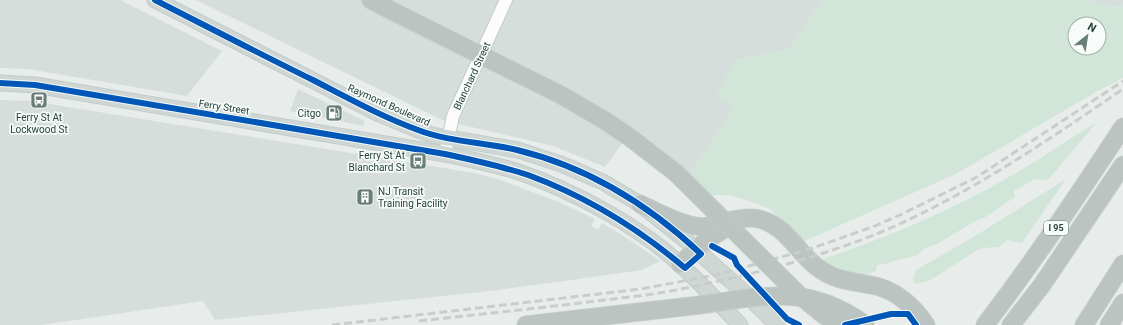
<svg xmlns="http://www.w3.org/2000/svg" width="1123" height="325" viewBox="0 0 1123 325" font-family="Roboto,sans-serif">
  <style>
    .built { fill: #d6dedb }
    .green { fill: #d1e6d8; fill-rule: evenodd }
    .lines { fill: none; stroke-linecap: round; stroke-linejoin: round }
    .minor-casing { stroke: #c5cac8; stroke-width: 14 }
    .major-casing { stroke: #c3ccc9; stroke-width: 17 }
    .highway-casing { stroke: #c3ccc9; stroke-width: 19 }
    .minor { stroke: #fcfcfc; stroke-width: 12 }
    .major { stroke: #cfd7d5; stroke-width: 15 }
    .highway { stroke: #bcc4c2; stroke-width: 17 }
    .rail { stroke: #c9cdcc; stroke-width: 3; stroke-dasharray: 8 4; stroke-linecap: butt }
    .highway-bridge-casing { stroke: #c3ccc9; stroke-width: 19; stroke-linecap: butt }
    .highway-bridge { stroke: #bcc4c2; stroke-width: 17 }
    .cycleway-casing { stroke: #f7fbf9; stroke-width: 8 }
    .cycleway { stroke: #0057b8; stroke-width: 6 }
    .labels { text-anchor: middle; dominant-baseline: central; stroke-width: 3.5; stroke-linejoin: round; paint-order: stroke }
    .shield { fill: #f7fbf9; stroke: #637a73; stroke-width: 1 }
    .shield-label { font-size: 9px; font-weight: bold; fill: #24423a }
    .street-label { font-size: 10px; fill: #24423a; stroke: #f7fbf9 }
    .poi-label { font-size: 10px; fill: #24423a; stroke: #f7fbf9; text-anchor: end }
  </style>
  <rect width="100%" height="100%" fill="#e8edeb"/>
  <!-- built -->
  <g class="built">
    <polygon points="0,0 120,0 222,51 187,96 28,69 0,68"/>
    <polygon points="196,0 823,0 789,49 735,60 734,107 689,176 632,130 605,167 553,146 442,120"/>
    <polygon points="1083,0 1123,0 1123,5 1121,8"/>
    <polygon points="298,89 365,121 363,126 290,111"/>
    <polygon points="0,100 31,101 474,173 498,179 561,203 595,219 591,226 598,230 602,223 622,235 661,261 642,270 564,281 481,292 215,320 203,301 42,325 0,325"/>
  </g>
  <!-- green -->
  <g class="green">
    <path d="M823 0H1083L1121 8 1123 5V78L1096 92 956 174 802 242 770 209 755 203 730 195H707L689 176 733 108 716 97 735 60 789 49ZM1075 24H1099V48H1075Z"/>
    <path d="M1097 122 1048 180 1035 179 1014 191 1015 197 984 218 979 219 937 244 923 249C918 258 910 257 901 259 893 261 886 265 877 265L876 271 866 275 852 273 821 262 826 258C888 237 950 211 1007 178 1038 161 1067 140 1097 122Z"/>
    <polygon points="1066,179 1022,243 1007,240 999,247 983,248 974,252 929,281 914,284 913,279 916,270 975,236"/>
  </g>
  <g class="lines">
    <!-- minor casing -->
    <g class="minor-casing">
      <polyline id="minor" points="445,154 453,116 506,0"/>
    </g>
    <!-- major casing -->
    <g class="major-casing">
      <g id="major">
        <polyline points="155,0 377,113 418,130 432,135 518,150 561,164 603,182 640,204 683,238 748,296 777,325"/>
        <path d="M0 83 35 85 445 154C469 159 492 164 516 171 572 190 642 227 685 269 704 287 722 306 740 325"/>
      </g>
    </g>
    <!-- highway casing -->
    <g class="highway-casing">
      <g id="highway">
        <polyline points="371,0 394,12"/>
        <path d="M640 204C660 213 682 226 704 227 720 224 743 215 759 219 788 226 798 255 821 270 837 281 853 281 871 285 894 289 913 305 926 325"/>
        <polyline points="680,264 707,240 729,226"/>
        <polyline points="526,325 700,305"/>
        <path d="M985 325C1034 261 1078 195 1123 127"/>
        <polyline points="1011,325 1042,285 1123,165"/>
        <polyline points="1084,325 1123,264"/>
        <polyline points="1109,325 1123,303"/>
      </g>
    </g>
    <!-- minor -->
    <use href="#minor" class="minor"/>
    <!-- major -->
    <use href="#major" class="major"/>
    <!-- highway -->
    <use href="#highway" class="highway"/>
    <!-- rail -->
    <g class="rail">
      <path d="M419 321C481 314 542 308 604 300 631 297 659 294 686 288 754 274 822 257 886 230 971 193 1047 141 1123 89"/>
      <polyline points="332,325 641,289 720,274 810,249 875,226 902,214 977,177 1123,81"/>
    </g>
    <!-- highway-bridge casing -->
    <g class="highway-bridge-casing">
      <g id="highway-bridge">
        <polyline points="394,12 561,95 604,120 628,136 676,173 798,294 821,313 838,325"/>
        <path d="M700 305C731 301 767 293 798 297 822 299 846 311 866 325"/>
      </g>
    </g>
    <!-- highway-bridge -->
    <use href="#highway-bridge" class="highway-bridge"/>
    <!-- cycleway casing -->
    <g class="cycleway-casing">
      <g id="cycleway">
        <path d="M0 83 35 85 445 154C473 160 501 166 528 175 585 196 639 229 685 268L701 254C649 205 588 167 517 150 485 142 449 142 418 130 382 117 348 98 313 80 260 54 208 27 155 0"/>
        <polyline points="712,246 734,258 737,265 787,319 799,325"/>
        <polyline points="845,325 891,314 908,314 916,325"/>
      </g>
    </g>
    <!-- cycleway -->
    <use href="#cycleway" class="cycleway"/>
  </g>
  <!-- icons -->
  <defs>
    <g id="bus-square" transform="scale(0.9)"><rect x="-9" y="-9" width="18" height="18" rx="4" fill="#697e78" stroke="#f7fbf9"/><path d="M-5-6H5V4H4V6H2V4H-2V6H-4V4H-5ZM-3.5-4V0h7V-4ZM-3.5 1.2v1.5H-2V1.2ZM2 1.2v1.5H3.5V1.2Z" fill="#fff"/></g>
    <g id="fuel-square" transform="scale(0.9)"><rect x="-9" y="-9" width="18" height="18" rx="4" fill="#697e78" stroke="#f7fbf9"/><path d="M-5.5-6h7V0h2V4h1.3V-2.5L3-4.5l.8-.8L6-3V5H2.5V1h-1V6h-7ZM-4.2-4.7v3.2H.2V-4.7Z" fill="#fff"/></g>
    <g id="building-square" transform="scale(0.9)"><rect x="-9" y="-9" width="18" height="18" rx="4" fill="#697e78" stroke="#f7fbf9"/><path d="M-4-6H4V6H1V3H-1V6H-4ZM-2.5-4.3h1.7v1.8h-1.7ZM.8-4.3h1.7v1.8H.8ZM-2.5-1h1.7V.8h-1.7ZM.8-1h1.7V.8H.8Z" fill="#fff"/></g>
  </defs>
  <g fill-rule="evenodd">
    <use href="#bus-square" x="39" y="100"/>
    <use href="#fuel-square" x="334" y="113"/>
    <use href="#bus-square" x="418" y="161"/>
    <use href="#building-square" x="365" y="197"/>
  </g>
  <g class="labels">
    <!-- shield labels -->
    <rect class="shield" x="1044" y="221" width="24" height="14" rx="3"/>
    <g class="shield-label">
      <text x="1056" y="228">I 95</text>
    </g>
    <!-- street labels -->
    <g class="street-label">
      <text transform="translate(472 76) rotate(-65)">Blanchard Street</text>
      <text transform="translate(389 105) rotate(24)">Raymond Boulevard</text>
      <text transform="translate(224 107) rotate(9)">Ferry Street</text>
    </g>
    <!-- poi labels -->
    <g class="poi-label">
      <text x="321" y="113">Citgo</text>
      <text x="39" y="117" text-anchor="middle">Ferry St At<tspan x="39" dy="12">Lockwood St</tspan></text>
      <text x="405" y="155">Ferry St At<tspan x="405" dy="12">Blanchard St</tspan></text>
      <text x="378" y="191" text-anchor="start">NJ Transit<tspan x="378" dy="12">Training Facility</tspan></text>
    </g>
  </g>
  <!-- north arrow -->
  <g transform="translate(1087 36) rotate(30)"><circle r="19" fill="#f7fbf9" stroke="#a3b1ad"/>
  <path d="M0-3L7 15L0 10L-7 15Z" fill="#697e78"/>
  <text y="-6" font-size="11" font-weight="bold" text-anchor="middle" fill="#24423a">N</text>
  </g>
</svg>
